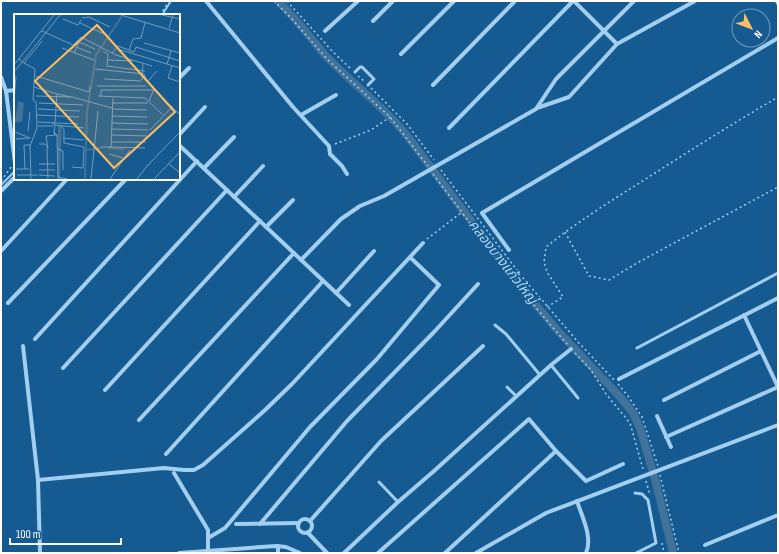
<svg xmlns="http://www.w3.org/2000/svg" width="779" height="554" viewBox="0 0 779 554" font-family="'Sofia Sans Condensed','Noto Sans Thai',sans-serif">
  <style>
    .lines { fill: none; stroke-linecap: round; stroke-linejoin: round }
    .stream { stroke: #94ccf3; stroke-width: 2 }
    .canal { stroke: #417299; stroke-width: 8 }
    .path { stroke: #a2cff0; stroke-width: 1.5; stroke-dasharray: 2 3; stroke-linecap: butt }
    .service { stroke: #a2cff0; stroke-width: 3 }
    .minor { stroke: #a2cff0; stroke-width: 4 }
    .labels { text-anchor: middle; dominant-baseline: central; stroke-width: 3; stroke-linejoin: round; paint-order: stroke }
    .water-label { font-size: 14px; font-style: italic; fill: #aed8f7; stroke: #155a90 }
    .inset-river { fill: none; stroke: #417299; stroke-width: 2 }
    .inset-road { fill: none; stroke: #739cbc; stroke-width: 1 }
    .view { fill: #ffbe61; fill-opacity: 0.15; stroke: #ffbe61; stroke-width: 2 }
    .inset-edge { fill: none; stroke: #fff; stroke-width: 2 }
  </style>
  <rect width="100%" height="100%" fill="#155a90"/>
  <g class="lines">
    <!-- stream -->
    <g class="stream">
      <polyline points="162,15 171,1"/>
      <polyline points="1,185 15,171"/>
    </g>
    <!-- canal -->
    <path class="canal" d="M278 1C295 17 309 36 324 54 350 82 381 104 405 133L490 246 527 294 557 330 622 399 633 413 640 428 655 479 673 553"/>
    <!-- path -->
    <g class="path">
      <polyline points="274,1 291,18 327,59 390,117 428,166"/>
      <polyline points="287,1 333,52 351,69"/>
      <polyline points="160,15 169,1"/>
      <polyline points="358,76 364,81"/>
      <polyline points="371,88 407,124 434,160"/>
      <polyline points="335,144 371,130 390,117"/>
      <polyline points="441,170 523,278 579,343 614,380"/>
      <path d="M433 174C477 232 520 291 568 345"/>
      <polyline points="1,181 11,167"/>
      <polyline points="565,232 589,276 609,280 637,263 778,187"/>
      <polyline points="427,239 462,212"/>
      <path d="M547 307 563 297 547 272 544 262 546 247C576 223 609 202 641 182 686 153 732 124 778 97"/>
      <polyline points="575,353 591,370 606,394 630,423 643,469"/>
      <polyline points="618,384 628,396 642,417 658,466"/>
      <polyline points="660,475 679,553"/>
      <polyline points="646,481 650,495"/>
      <polyline points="662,543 664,553"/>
    </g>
    <!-- service -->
    <g class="service">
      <polyline points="355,72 360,67 362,67 374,79 368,85"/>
      <polyline points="495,325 506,334 540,375"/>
      <polyline points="637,348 778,273"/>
      <polyline points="551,365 578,398"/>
      <polyline points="507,387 516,396"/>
      <polyline points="379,482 398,502"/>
      <polyline points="635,493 642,494 648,500 656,543 636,553"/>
    </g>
    <!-- minor -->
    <g class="minor">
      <polyline points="206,1 293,107 329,146 330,154 342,166 347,174"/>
      <polyline points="574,1 617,44 695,1"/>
      <polyline points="777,1 778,3"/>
      <polyline points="373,21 393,1"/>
      <polyline points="325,31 358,1"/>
      <polyline points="401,54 454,1"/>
      <polyline points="1,77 6,91 15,163"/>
      <polyline points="179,78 189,68"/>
      <polyline points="433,85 515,1"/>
      <polyline points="6,91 15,90"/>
      <polyline points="537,108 569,97 617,44"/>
      <polyline points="301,115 336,95"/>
      <polyline points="449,128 573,1"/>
      <polyline points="179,135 205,107"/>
      <polyline points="179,145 349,305"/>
      <polyline points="204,168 234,137"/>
      <polyline points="1,191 15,177"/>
      <polyline points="234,197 263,166"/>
      <polyline points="266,227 293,200"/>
      <polyline points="509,250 482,213 778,38"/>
      <polyline points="1,251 67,179"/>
      <polyline points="301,260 341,219 360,206 384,196 536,109 556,79 634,1"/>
      <polyline points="336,293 374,251"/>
      <polyline points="8,303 126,179"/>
      <polyline points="744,315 778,387"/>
      <polyline points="35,339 197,161"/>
      <polyline points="23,346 38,480 40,553"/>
      <polyline points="63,368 227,190"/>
      <polyline points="619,379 778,298"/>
      <polyline points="105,390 260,221"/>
      <polyline points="664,400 761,351"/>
      <polyline points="657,416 671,447"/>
      <polyline points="139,420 294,253"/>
      <polyline points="666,437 778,387"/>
      <polyline points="166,454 323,281"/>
      <polyline points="174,473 208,530 208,551"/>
      <polyline points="38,480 164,468 184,470 194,470 203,465 264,411 292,384 423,243"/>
      <path d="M577 501C582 517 593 537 586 553"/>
      <circle cx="305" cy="526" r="7"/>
      <polyline points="310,521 381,441 483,346"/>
      <polyline points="236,524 299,523"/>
      <polyline points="260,524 347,421 435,331 478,284"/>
      <polyline points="308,533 327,553"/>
      <polyline points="208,538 225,528 310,427 377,359 439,285 412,259"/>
      <polyline points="705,545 778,515"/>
      <polyline points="278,546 278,553"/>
      <polyline points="179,553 276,546 286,547 300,553"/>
      <polyline points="344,553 398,502 434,471 551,365 571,349"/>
      <polyline points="378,553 529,419 556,451 586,481 623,464"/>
      <polyline points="445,553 556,451"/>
      <polyline points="476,553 546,513 778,425"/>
    </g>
  </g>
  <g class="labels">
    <!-- water labels -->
    <g class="water-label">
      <text transform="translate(503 262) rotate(52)">คลองบางแก้วใหญ่</text>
    </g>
  </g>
  <!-- overview -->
  <g transform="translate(14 14)">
    <rect width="166" height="166" fill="#155a90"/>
    <path d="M4 87 10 89 8 108H1ZM44 112H48L46 165H43Z" fill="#417299"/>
    <path class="inset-river" d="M94 134 110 135M72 136 87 134M71 165 73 98 82 41 108 2"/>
    <path class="inset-road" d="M107 1 166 19M148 1 166 5M68 4 75 3 96 13M49 5 64 11 67 6M66 9 90 20M155 14 159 1M28 17 59 31 67 23 102 41 138 52M130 29 166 39M62 33 77 39M48 34 80 46M107 36 166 54M115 36 119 25 127 24 131 9M89 37 94 40 93 52 131 57M60 39 65 28 81 35M98 39 104 32 120 38 122 33 166 47M5 45 10 49 28 27M94 46 119 47M10 49 21 55 19 86 22 88 23 114 16 132 17 165M153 50 157 37M0 51 40 1M158 52 154 64 166 68M81 55 130 60 133 68 166 101M0 58 46 1M0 60 2 63 0 85M22 62 75 78 76 72M90 65 127 67M128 66 129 50M133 68 143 57M83 72H132M20 73 43 80 41 109M43 80 57 83M22 82 58 83 98 94M84 82 131 84 149 101M87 82V76H139M135 87 140 75M25 89 69 91M98 89H134M24 95 66 97M98 95 133 96M23 101 65 103M98 102 133 103M24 108 64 110M98 109 134 110M38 110H41L40 118 41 121H43L40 118M41 111 70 114M24 112H39M47 112 50 115V129L70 133 69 154 58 153M98 115 134 116M136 116 159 92M14 117 16 98M1 118 16 124M43 121 44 163 53 165M98 121 133 122M49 124 70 126M2 125 16 124M98 128H132M25 130H31L34 134 32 122 41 121M87 133H97L99 84M97 133 131 134M33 134 34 165M44 135 49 137V156M95 140 109 144M25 150H41M155 150 166 159M2 155H15M11 155 10 131H16M25 156H41M3 161H24M25 161 41 162M77 165 84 97M96 165 116 136M123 165 133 152 166 118M140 165 166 138"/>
    <path class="view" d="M83 11 161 98 100 154 21 67Z"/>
    <rect width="166" height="166" class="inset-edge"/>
  </g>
  <!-- border -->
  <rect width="779" height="554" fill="none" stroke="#ffffff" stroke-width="4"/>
  <!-- north arrow -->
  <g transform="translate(751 28) rotate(132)"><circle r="19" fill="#155a90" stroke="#739cbc"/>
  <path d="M0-3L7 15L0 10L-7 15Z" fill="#ffbe61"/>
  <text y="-6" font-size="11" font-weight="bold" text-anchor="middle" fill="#ffffff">N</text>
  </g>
  <!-- scale -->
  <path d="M10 538v6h111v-6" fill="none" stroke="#ffffff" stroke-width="2"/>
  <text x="16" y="538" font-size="12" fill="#ffffff" stroke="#155a90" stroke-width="3" paint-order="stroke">100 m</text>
</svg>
